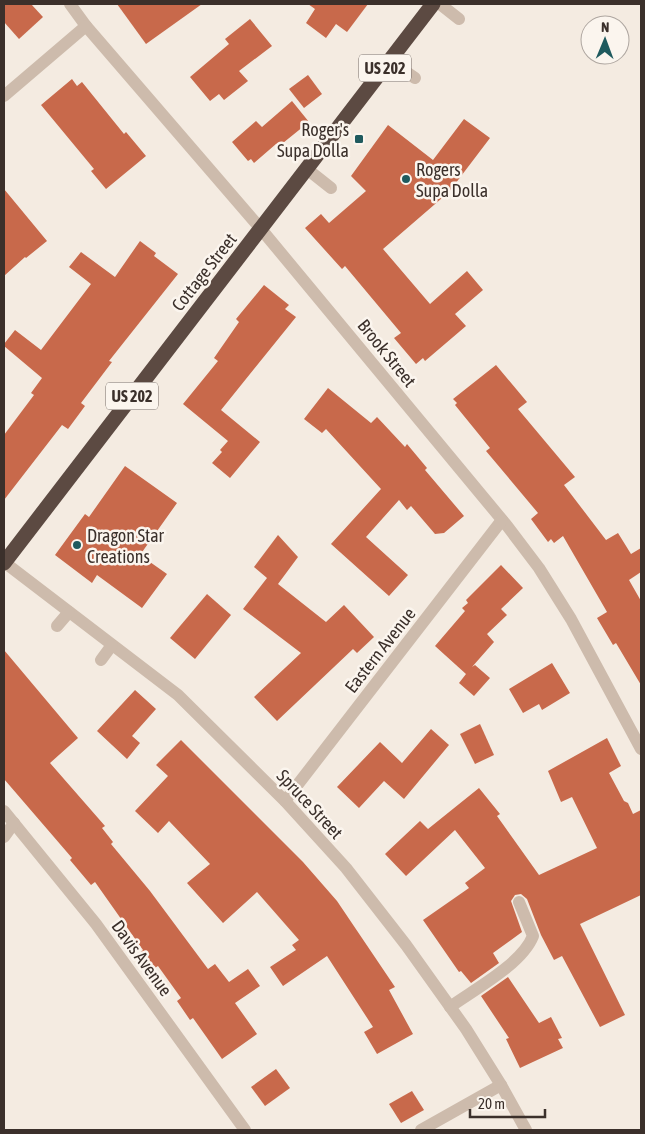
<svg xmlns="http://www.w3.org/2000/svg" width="645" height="1134" viewBox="0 0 645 1134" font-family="'Asap Condensed',sans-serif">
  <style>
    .building { fill: #c8694b }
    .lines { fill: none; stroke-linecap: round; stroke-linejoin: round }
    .minor { stroke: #cdbbac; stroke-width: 12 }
    .highway { stroke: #5c4a42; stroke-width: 15 }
    .poi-dot { fill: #1f5a5e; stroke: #fbf5ee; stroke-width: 2 }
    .labels { text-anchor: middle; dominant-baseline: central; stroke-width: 5; stroke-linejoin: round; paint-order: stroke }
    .shield { fill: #fbf5ee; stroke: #756b66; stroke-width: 1 }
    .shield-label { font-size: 16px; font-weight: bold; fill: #3b302b }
    .poi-label { font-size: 18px; fill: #3b302b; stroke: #fbf5ee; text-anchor: start }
    .street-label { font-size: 18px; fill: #3b302b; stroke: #fbf5ee }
  </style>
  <rect width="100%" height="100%" fill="#f4ebe1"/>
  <!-- building -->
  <g class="building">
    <polygon points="4,4 31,4 43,17 19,39 4,22"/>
    <polygon points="117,4 202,4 146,44"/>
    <polygon points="308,4 368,4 347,32 336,24 326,38 306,23 315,9"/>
    <polygon points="250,19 272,46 239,71 248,81 224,100 219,94 210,101 190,77 229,44 225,39"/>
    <polygon points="308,75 322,94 304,108 289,89"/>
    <polygon points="72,79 77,86 82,82 124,134 126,132 146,156 106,189 91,171 94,169 41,105"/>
    <polygon points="292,101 309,122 278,147 276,144 254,163 251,159 248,161 232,142 256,121 262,127"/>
    <polygon points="464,119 490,138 449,192 383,249 430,304 467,271 483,290 455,314 466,326 425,361 423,358 416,364 394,338 401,333 345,266 342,269 305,228 321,214 329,223 366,191 351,176 388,125 433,160"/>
    <polygon points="4,189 47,241 26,258 25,257 4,276"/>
    <polygon points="140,241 156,253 154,256 178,274 109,361 112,362 81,403 85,406 68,429 62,425 4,500 4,435 34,395 31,393 42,378 4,346 4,344 15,330 41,350 91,284 69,267 81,252 115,277"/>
    <polygon points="264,285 289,305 285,309 296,317 221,410 260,442 230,478 212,463 222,452 220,450 228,441 183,404 218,361 214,358 239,322 236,319"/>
    <polygon points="496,365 527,402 518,409 575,477 564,485 606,540 618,533 631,554 641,548 641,572 629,580 641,601 641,685 616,643 613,645 597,618 607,612 563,536 554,543 551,539 548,542 531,519 538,513 486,451 490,448 455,405 457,403 453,399"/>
    <polygon points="328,388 371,423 377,417 405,447 407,444 427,468 425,470 464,516 444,533 435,534 411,506 407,510 399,500 366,537 408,575 389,596 331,544 381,489 326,429 322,433 304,419"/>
    <polygon points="125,466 177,503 140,555 167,574 142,608 97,575 92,583 55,555 85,514 89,517"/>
    <polygon points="278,535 298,557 278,584 326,622 344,605 374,637 357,653 353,649 277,721 254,697 301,653 243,609 267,578 254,567"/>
    <polygon points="501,565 523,588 501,609 507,615 487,634 494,642 472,667 475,665 490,678 474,696 459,683 466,674 435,646 465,611 462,608 468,603 466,600"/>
    <polygon points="207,594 231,615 195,659 170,638"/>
    <polygon points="4,650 78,738 50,763 105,826 102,828 113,842 111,844 150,891 208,969 215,964 229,982 248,969 260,986 235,1003 257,1034 222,1059 193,1018 190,1020 177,1001 181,998 158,966 153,969 141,952 143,950 95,882 91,885 70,860 72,858 4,779"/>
    <polygon points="552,663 570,693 542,710 539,704 523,713 509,689"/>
    <polygon points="135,690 156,709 132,736 140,743 127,759 97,731"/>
    <polygon points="480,724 494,755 475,764 460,734"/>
    <polygon points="431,729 449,745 404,799 384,781 359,808 337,787 380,742 402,763"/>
    <polygon points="607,738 621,766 609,773 624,801 628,803 633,814 641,810 641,895 580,924 625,1015 600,1027 562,956 554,960 541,935 527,899 521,894 515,895 511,901 522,932 493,953 499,963 471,983 461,971 459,972 423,920 469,888 465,883 485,868 455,830 406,876 385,854 420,821 428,829 479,788 500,814 497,816 539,875 597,848 572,797 561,802 548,771"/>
    <polygon points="181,740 303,862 337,901 395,987 389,990 413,1034 377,1054 364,1032 373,1027 327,956 283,986 270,967 296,950 292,945 299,940 257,892 223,923 187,883 210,864 169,821 158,833 135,811 168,776 156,765"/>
    <polygon points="508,977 539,1023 551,1017 562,1038 558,1039 563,1048 520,1068 506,1039 509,1038 481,996"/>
    <polygon points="276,1069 290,1088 265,1106 251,1087"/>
    <polygon points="412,1091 424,1110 401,1123 389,1104"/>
  </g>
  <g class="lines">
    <!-- minor -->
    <g class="minor">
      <polyline points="70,4 86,26 261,229 508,527 539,568 571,619 641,749"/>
      <polyline points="440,4 459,19"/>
      <polyline points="390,61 415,78"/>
      <polyline points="4,96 86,26"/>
      <polyline points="307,169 331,188"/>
      <polyline points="4,562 178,695 285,801 346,868 406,945 466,1029 501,1085 526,1130"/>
      <polyline points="57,626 69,612"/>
      <polyline points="101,660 112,645"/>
      <polyline points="285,801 502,520"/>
      <polyline points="4,811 96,924 245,1130"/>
      <polyline points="4,837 14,823"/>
      <path d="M450 1007C475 989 522 964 533 936L519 902"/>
      <polyline points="421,1130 501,1085"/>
    </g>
    <!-- highway -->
    <polyline class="highway" points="4,563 433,4"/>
  </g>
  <!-- markers -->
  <g class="poi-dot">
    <rect x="354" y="134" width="10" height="10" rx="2.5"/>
    <circle cx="406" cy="179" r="5"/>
    <circle cx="77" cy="545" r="5"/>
  </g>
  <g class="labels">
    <!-- shield labels -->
    <g class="shield">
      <rect x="359" y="54.5" width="52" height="27" rx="4"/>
      <rect x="106" y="382.5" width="52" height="27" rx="4"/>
    </g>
    <g class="shield-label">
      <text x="385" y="68">US 202</text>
      <text x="132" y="396">US 202</text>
    </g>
    <!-- poi labels -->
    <g class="poi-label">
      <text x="349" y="129" text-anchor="end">Roger's<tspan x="349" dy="21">Supa Dolla</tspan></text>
      <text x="416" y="169">Rogers<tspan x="416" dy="21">Supa Dolla</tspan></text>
      <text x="87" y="535">Dragon Star<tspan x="87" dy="21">Creations</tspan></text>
    </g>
    <!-- street labels -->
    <g class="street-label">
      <text transform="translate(204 272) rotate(-52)">Cottage Street</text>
      <text transform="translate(387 353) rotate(51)">Brook Street</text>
      <text transform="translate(380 650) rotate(-52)">Eastern Avenue</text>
      <text transform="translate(310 804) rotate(47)">Spruce Street</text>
      <text transform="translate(142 958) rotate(54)">Davis Avenue</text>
    </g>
  </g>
  <!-- border -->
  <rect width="645" height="1134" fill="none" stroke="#3b302b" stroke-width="10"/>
  <!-- north arrow -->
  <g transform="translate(605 40) rotate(1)"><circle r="24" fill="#fbf5ee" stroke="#aea6a0"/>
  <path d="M0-4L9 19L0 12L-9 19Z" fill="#1f5a5e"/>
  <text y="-8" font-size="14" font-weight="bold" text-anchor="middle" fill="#3b302b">N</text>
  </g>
  <!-- scale -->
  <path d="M470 1109v8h75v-8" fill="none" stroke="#3b302b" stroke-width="2.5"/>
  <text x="478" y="1109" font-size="15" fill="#3b302b" stroke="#fbf5ee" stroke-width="4" paint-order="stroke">20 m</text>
</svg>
